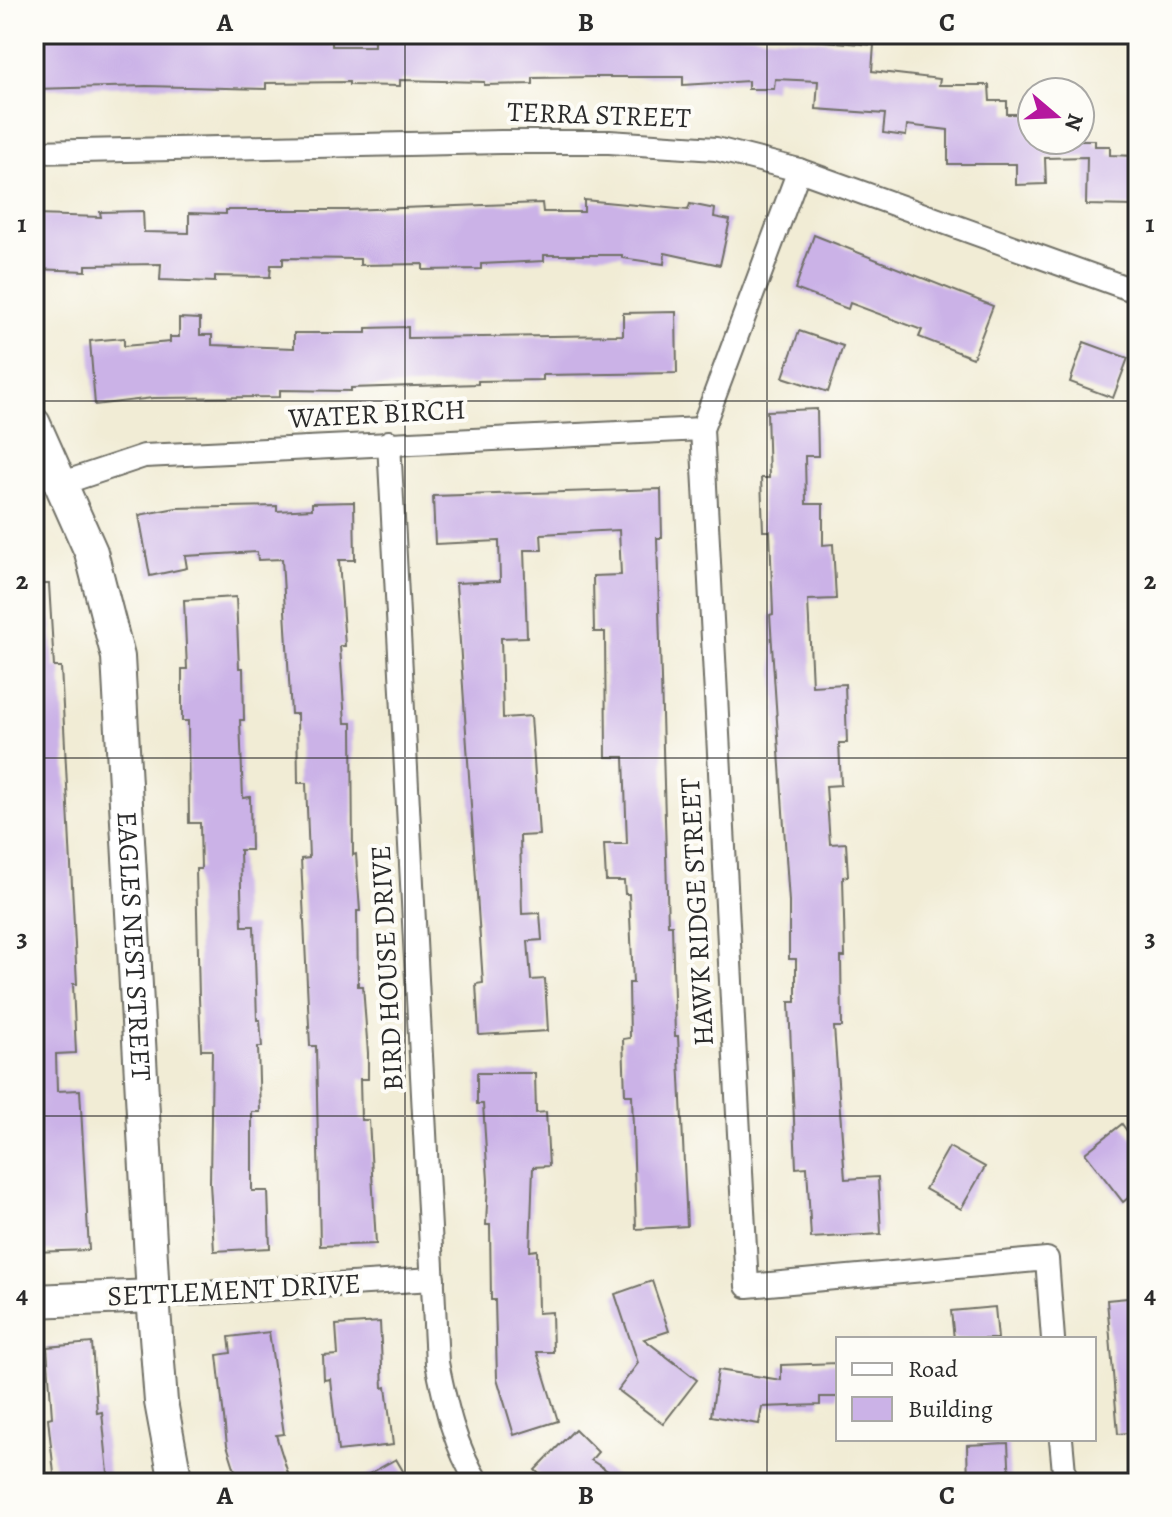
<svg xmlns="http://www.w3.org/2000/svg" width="1172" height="1517" viewBox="0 0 1172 1517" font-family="Alegreya,serif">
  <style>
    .building { fill: #cbb2e7 }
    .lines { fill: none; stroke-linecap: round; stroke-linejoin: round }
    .street-casing { stroke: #706f66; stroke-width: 26 }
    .secondary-casing { stroke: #706f66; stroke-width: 36 }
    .street { stroke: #fff; stroke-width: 22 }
    .secondary { stroke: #fff; stroke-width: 32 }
    .grid { fill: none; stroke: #2b2b2b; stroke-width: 2; stroke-opacity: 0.55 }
    .labels { text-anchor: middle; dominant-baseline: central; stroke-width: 8; stroke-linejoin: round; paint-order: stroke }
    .street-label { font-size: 28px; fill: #2b2b2b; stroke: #fdfcf7 }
    .neatline { fill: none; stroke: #2b2b2b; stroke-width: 3 }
    .grid-label { font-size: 26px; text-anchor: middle; font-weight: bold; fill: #2b2b2b }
  </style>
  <rect width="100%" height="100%" fill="#fdfcf7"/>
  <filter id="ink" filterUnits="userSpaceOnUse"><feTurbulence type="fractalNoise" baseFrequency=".0125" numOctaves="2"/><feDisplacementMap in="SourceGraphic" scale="16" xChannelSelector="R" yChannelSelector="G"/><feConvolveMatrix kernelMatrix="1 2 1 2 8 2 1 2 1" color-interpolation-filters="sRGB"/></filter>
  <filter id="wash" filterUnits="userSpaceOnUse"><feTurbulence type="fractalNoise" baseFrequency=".006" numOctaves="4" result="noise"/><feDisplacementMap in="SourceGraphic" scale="32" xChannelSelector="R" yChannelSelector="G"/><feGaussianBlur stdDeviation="1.8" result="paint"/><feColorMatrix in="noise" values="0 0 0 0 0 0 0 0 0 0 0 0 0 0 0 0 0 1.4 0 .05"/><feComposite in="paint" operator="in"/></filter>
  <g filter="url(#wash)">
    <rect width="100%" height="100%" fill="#f1ecd5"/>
    <g id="blocks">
      <!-- building -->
      <g class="building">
        <polygon points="34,34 206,34 206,40 332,36 332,46 374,46 374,34 735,34 874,45 872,71 940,79 939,85 989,85 990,101 1007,101 1007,114 1032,114 1032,140 1095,140 1095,146 1110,146 1110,155 1136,156 1134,206 1086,205 1087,157 1045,158 1046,184 1016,185 1016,164 948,164 948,130 907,125 906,136 883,133 885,114 816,109 818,81 775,79 774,89 748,89 748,81 683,85 683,77 594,77 533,78 533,84 484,85 484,82 400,80 400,86 349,85 349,82 266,83 266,89 146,86 34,89"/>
        <polygon points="584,200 688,210 690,204 715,209 714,217 730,220 720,265 665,253 664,264 622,258 622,255 544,255 544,261 481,264 481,269 423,270 423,264 360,265 360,259 283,258 283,265 271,265 270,277 215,276 215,282 160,280 161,264 86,265 86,271 34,269 35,215 101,217 100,212 143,211 144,232 189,233 189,213 226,214 226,210 346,210 542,203 543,212 584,212"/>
        <polygon points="814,235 993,306 973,358 919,337 922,330 850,303 848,309 795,289"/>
        <polygon points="676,312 677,373 543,375 543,380 478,381 478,384 351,388 351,391 280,390 280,397 153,398 95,405 90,341 124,338 124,346 170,342 170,337 179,337 179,318 200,319 200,335 212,335 212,345 294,348 294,333 366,333 366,328 408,327 408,338 623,335 623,313"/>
        <polygon points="799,331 843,346 828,392 783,377"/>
        <polygon points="1084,342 1128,358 1113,398 1070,382"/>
        <polygon points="817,409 818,456 805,456 806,504 823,504 823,545 833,544 836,599 808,600 812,686 845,684 847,743 839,743 841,785 826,786 830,844 846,843 848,876 843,877 845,957 841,957 842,1027 834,1027 845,1179 878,1177 881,1234 811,1238 807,1167 796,1168 789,1002 796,1002 796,959 789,959 789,902 770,615 773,614 770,531 763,531 761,478 769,478 767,411"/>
        <polygon points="661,489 662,538 657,538 668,925 672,925 675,1036 678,1036 687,1226 636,1229 632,1095 625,1095 623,1039 630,1038 629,983 633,983 629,894 625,894 624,881 606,881 604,844 627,844 624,757 606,757 605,632 594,632 593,576 621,575 619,530 541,534 542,550 524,550 527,637 501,638 503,718 531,716 539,835 520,836 522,914 540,913 542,940 528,941 531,980 545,979 548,1031 479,1035 476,984 483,983 456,583 500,581 499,541 435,544 433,496"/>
        <polygon points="354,502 355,560 339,560 345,646 340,646 345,723 352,723 353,855 356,854 360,911 357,911 358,986 363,986 368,1053 368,1079 360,1079 361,1120 369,1120 376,1244 320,1246 316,1046 310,1046 301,859 309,858 306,783 298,783 297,714 291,714 282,559 258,560 257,552 185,556 187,568 150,576 139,515 176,508 277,506 277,511 312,509 312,503"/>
        <polygon points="34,584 49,584 54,667 61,667 77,984 73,984 76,1053 56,1054 57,1091 80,1090 89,1250 34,1252"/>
        <polygon points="236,597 239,668 243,668 244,720 240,720 243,798 250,797 251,850 240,850 242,926 254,926 257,1020 260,1020 262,1047 258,1047 260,1112 252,1112 252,1191 268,1191 270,1248 214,1251 210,1183 212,1050 201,1050 199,998 196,869 201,869 200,823 189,823 188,721 182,721 182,669 187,669 184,600"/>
        <polygon points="477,1073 535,1073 536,1113 546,1112 549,1166 533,1167 530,1251 537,1250 538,1313 552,1312 553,1352 537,1352 558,1421 514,1435 497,1378 495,1300 491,1300 490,1225 486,1225 488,1181 483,1104 477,1104"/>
        <polygon points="1122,1124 1138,1146 1138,1190 1123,1202 1085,1153"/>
        <polygon points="949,1147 985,1167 961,1209 925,1189"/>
        <polygon points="652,1281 669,1331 644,1339 697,1380 663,1424 618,1390 638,1363 615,1294"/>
        <polygon points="1138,1297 1138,1432 1118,1434 1107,1300"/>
        <polygon points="995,1307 998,1339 954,1339 951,1311"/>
        <polygon points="380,1322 383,1388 386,1387 393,1445 338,1451 330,1379 324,1380 323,1356 338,1355 336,1325"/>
        <polygon points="269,1332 284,1434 276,1435 291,1483 239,1483 227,1445 217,1355 231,1353 229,1337"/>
        <polygon points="92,1343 97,1413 102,1412 109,1483 55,1483 48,1418 52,1417 47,1347"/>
        <polygon points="838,1363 838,1397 820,1397 820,1405 762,1407 759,1424 711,1416 718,1370 781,1380 781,1365"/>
        <polygon points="575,1429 598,1452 591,1460 626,1483 548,1483 535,1470"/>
        <polygon points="1008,1443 1010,1483 968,1483 967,1445"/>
        <polygon points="396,1459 410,1483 353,1483"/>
      </g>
    </g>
  </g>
  <g filter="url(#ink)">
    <use href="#blocks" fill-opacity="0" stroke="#706f66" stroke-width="2"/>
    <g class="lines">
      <!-- street casing -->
      <g class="street-casing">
        <g id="street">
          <polyline points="34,152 501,142 609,142 716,149 799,170 1138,292"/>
          <polyline points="799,170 702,429 747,1286 1047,1259 1053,1339"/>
          <path d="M389 442 437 1363C446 1406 454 1445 478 1483"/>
          <polyline points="60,484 144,456 702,429"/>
          <polyline points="153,1296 433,1279"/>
          <polyline points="1061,1439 1065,1483"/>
        </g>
      </g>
      <!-- secondary casing -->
      <g class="secondary-casing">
        <g id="secondary">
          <path id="s1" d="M34 424 91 552 118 657 153 1296 161 1402 176 1483"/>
          <polyline points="34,1301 153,1296"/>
        </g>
      </g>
      <!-- street -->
      <use href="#street" class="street"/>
      <!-- secondary -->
      <use href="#secondary" class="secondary"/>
    </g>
  </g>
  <!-- grid -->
  <path class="grid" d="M405 34V1483M767 34V1483M34 401H1138M34 758H1138M34 1116H1138"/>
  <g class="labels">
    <!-- street labels -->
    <g class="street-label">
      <text transform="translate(599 115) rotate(2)">TERRA STREET</text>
      <text transform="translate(377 414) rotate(-3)">WATER BIRCH</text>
      <text transform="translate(697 912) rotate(-93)">HAWK RIDGE STREET</text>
      <text stroke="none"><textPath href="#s1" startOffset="538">EAGLES NEST STREET</textPath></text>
      <text transform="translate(387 968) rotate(-93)">BIRD HOUSE DRIVE</text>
      <text transform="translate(234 1290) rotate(-3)">SETTLEMENT DRIVE</text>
    </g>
  </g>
  <!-- margin -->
  <rect width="1172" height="1517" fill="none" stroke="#fdfcf7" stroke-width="88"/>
  <!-- legend -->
  <rect x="836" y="1337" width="260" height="104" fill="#fdfcf7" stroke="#a9a8a5" stroke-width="2"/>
  <rect x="852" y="1363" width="40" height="12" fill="#ffffff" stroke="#a9a8a5" stroke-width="2"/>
  <text x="908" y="1377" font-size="24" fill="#2b2b2b">Road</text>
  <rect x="852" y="1397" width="40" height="24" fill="#cbb2e7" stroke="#a9a8a5" stroke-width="2"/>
  <text x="908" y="1417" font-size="24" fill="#2b2b2b">Building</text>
  <!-- north arrow -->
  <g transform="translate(1056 116) rotate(109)"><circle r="38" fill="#fdfcf7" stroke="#a9a8a5" stroke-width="2"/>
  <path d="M0-6L14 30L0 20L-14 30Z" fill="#b5179e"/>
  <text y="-12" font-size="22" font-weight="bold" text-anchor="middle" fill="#2b2b2b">N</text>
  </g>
  <rect x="44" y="44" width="1084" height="1429" class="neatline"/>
  <g class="grid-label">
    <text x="225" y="31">A</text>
    <text x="586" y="31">B</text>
    <text x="947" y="31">C</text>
    <text x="22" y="232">1</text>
    <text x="1150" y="232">1</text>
    <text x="22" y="589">2</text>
    <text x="1150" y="589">2</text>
    <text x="22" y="946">3</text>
    <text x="1150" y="946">3</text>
    <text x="22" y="1303">4</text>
    <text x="1150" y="1303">4</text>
    <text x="225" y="1504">A</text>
    <text x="586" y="1504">B</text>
    <text x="947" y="1504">C</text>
  </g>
</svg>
